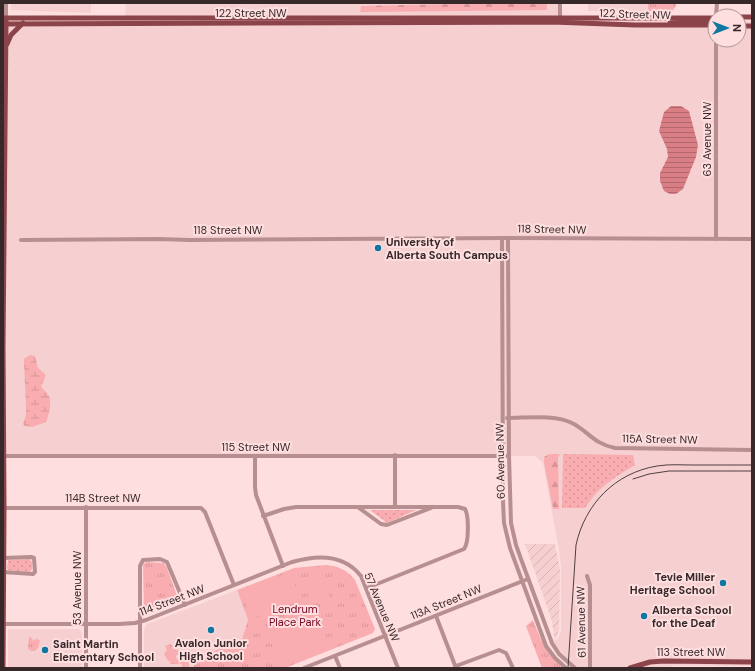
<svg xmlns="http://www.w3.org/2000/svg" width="755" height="671" viewBox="0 0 755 671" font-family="'DM Sans',sans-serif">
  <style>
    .built { fill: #f6d0d1 }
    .industrial { fill: url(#industrial-furrows) }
    .grass { fill: url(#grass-dots) }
    .forest { fill: url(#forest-firs) }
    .wetland { fill: url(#wetland-marsh) }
    .park { fill: url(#park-tufts) }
    .pitch { fill: #f9adb0 }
    .water { fill: url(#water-rules) }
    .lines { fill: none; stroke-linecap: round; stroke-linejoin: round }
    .minor { stroke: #b88f90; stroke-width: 4 }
    .major { stroke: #8a444a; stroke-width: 5 }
    .tram { stroke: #503f40; stroke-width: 1 }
    .poi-dot { fill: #0f77a2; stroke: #fededf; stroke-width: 1.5 }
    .labels { text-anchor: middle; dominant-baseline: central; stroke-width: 4; stroke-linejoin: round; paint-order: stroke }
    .street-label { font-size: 11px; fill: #372829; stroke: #fededf }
    .poi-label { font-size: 11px; font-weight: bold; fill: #372829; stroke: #fededf; text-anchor: start }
    .park-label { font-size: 11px; fill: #780423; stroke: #fededf }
  </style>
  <defs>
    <pattern id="industrial-furrows" width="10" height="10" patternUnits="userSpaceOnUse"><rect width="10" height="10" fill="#f6d0d1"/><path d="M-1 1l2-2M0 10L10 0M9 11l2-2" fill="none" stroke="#d4b3b3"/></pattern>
    <pattern id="grass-dots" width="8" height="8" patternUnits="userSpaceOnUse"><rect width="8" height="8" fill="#f9adb0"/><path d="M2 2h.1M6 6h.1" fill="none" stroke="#d69597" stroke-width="1.8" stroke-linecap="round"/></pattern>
    <pattern id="forest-firs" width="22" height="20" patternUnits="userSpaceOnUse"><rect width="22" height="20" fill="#f9adb0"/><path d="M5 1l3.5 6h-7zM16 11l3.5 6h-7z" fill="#d69597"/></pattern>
    <pattern id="wetland-marsh" width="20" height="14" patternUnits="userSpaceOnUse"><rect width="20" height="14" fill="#f9adb0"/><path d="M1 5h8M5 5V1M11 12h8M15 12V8" fill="none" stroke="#d69597"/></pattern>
    <pattern id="park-tufts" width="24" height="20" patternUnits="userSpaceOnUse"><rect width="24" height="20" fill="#f9adb0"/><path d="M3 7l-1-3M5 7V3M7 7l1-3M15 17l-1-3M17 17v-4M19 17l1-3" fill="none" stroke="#d69597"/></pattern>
    <pattern id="water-rules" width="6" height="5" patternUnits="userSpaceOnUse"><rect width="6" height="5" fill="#d97e84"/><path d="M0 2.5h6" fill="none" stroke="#b1676c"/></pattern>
  </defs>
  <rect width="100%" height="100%" fill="#fededf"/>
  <!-- built -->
  <g class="built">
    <polygon points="11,3 91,3 91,13 11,10"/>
    <polygon points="126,3 560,3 560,19 715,21 715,40 739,40 739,21 752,21 752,666 675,666 660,668 571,668 562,661 549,644 558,639 561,632 561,568 559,550 543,463 535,456 3,456 3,21 125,20"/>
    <rect x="588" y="3" width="60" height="8"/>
    <polygon points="237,590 248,620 242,639 191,661 195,668 144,668 144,629 147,624"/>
    <polygon points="9,629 79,629 82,632 82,668 8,668 8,631"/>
  </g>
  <!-- industrial -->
  <polygon class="industrial" points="525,544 555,544 560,570 559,629 556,639 554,636 552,621"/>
  <!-- grass -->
  <g class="grass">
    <path d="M563 454 633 455 635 465C615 477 597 488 585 508H562Z"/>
    <polygon points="370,510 416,510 387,523"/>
    <polygon points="29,559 32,562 32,569 30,572 8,570 7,568 8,560"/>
  </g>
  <!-- forest -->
  <g class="forest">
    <polygon points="451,3 547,3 547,10 360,12 361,6 450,4"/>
    <polygon points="549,454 560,454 558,458 559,509 553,509 544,463 544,457"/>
  </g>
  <!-- wetland -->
  <path class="wetland" d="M30 355 35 356 38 368 45 374V378L41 386C43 390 47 392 49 396 52 403 49 415 46 422L32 427 25 426 23 424 26 415V407L24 362V359Z"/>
  <!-- park -->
  <g class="park">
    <polygon points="648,3 676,3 676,6 672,11 648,11"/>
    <polygon points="146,562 164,563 167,568 179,601 144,614 143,565"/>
    <path d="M326 565C338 566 347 570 355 580L375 629 373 633 285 668H195L191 661 242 639 248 620 237 590 294 568Z"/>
    <path d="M533 620C541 640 546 653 563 668H542L526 626Z"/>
    <polygon points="29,637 32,638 33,641 36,639 40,640 38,648 35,651 31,651 28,649"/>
    <polygon points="169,644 172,645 173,650 175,649 179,651 179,655 176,655 176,658 179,660 179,664 170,664 170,661 168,661 164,654 167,650 165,646"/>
    <path d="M181 651C189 654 189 660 189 668H182V664H180V660H182V657H180Z"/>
  </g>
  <!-- pitch -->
  <g class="pitch">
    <polygon points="290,572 301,600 251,619 241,591"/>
    <polygon points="323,578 330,597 319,602 311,582"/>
    <path d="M305 606 322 650 321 653 277 667C270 638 280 620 305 606Z"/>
  </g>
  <!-- water -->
  <polygon class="water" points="671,106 681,106 689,111 698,145 696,157 683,189 676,194 670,194 664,191 660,181 660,173 668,157 667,149 659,131 664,112"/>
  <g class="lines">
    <!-- minor -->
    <g class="minor">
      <polyline points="716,16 717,3"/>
      <polyline points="6,18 6,3"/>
      <polyline points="560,21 560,3"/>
      <polyline points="716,40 716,239"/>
      <polyline points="502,238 503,502 504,523 510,548 546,646 555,658 566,668"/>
      <polyline points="508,238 509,456 511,523 516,545 521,559 552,643 559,654 575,668"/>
      <polyline points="21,240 159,239 190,240 508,238 752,239"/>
      <path d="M507 418C526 418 555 414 572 423 588 431 594 444 615 448L752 450"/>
      <polyline points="395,455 395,507"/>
      <polyline points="3,456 509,456"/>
      <polyline points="255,456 255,487 256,495 283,566"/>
      <polyline points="3,508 201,508 205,512 234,585"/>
      <polyline points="359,508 381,524 387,525 431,508"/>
      <path d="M263 516 284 509 296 507H458L465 509C469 516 469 543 464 549L367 588"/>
      <polyline points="3,558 31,557 34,558 35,572 33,574 3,572"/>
      <polyline points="587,576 590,585 590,668"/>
      <polyline points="436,616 456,668"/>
      <path d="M3 624H119L135 623 146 620 292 562C316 555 344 554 361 576L398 668"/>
      <polyline points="335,656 340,668"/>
      <polyline points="456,666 499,650 506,653 513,668"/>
      <polyline points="86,668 86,507"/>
      <polyline points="140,668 140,566 143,560 160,559 167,562 185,605"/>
      <polyline points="304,668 528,579"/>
    </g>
    <!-- major -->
    <g class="major">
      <polyline points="739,17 752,17"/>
      <polyline points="3,18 715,18"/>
      <polyline points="670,23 711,21 715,20"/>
      <polyline points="3,24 552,22 635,25 715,25"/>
      <polyline points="739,26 752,26"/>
      <polyline points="7,44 11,35 23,23"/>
      <polyline points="3,668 4,508 3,348 6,21"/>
      <polyline points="630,668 650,662 664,661 752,662"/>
    </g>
    <!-- tram -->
    <g class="tram">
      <polyline points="633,479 649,474 669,471 752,471"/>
      <path d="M568 668 576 545C585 504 615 473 657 466 669 464 681 465 693 465 713 465 732 465 752 465"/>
    </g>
  </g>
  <!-- markers -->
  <g class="poi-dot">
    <circle cx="378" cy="248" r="4"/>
    <circle cx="723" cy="583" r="4"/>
    <circle cx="644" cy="616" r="4"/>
    <circle cx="211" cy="630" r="4"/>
    <circle cx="45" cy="650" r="4"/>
  </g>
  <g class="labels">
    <!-- street labels -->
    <g class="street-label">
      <text x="251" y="13">122 Street NW</text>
      <text transform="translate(635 14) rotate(2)">122 Street NW</text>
      <text transform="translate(707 139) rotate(-90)">63 Avenue NW</text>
      <text transform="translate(552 229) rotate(1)">118 Street NW</text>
      <text x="228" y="230">118 Street NW</text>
      <text transform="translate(660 439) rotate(1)">115A Street NW</text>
      <text x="256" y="447">115 Street NW</text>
      <text transform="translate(500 461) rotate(-91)">60 Avenue NW</text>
      <text x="103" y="498">114B Street NW</text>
      <text transform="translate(77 588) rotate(-90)">53 Avenue NW</text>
      <text transform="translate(172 600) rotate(-21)">114 Street NW</text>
      <text transform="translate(446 602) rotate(-22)">113A Street NW</text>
      <text transform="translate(382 607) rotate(67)">57 Avenue NW</text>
      <text transform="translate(581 622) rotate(-91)">61 Avenue NW</text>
      <text x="691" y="652">113 Street NW</text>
    </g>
    <!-- poi labels -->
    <g class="poi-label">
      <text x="386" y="242">University of<tspan x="386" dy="13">Alberta South Campus</tspan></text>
      <text x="715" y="577" text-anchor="end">Tevie Miller<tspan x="715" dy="13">Heritage School</tspan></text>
      <text x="652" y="610">Alberta School<tspan x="652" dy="13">for the Deaf</tspan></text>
      <text x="211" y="643" text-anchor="middle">Avalon Junior<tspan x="211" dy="13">High School</tspan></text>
      <text x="53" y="644">Saint Martin<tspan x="53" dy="13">Elementary School</tspan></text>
    </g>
    <!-- park labels -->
    <g class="park-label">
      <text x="295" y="609">Lendrum<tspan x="295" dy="13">Place Park</tspan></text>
    </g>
  </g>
  <!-- border -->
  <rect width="755" height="671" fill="none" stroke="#372829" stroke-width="8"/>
  <!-- north arrow -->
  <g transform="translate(727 28) rotate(90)"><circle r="19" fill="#fededf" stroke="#ae9596"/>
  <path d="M0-3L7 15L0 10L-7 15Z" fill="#0f77a2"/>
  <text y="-6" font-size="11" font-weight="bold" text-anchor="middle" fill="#372829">N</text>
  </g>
</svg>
